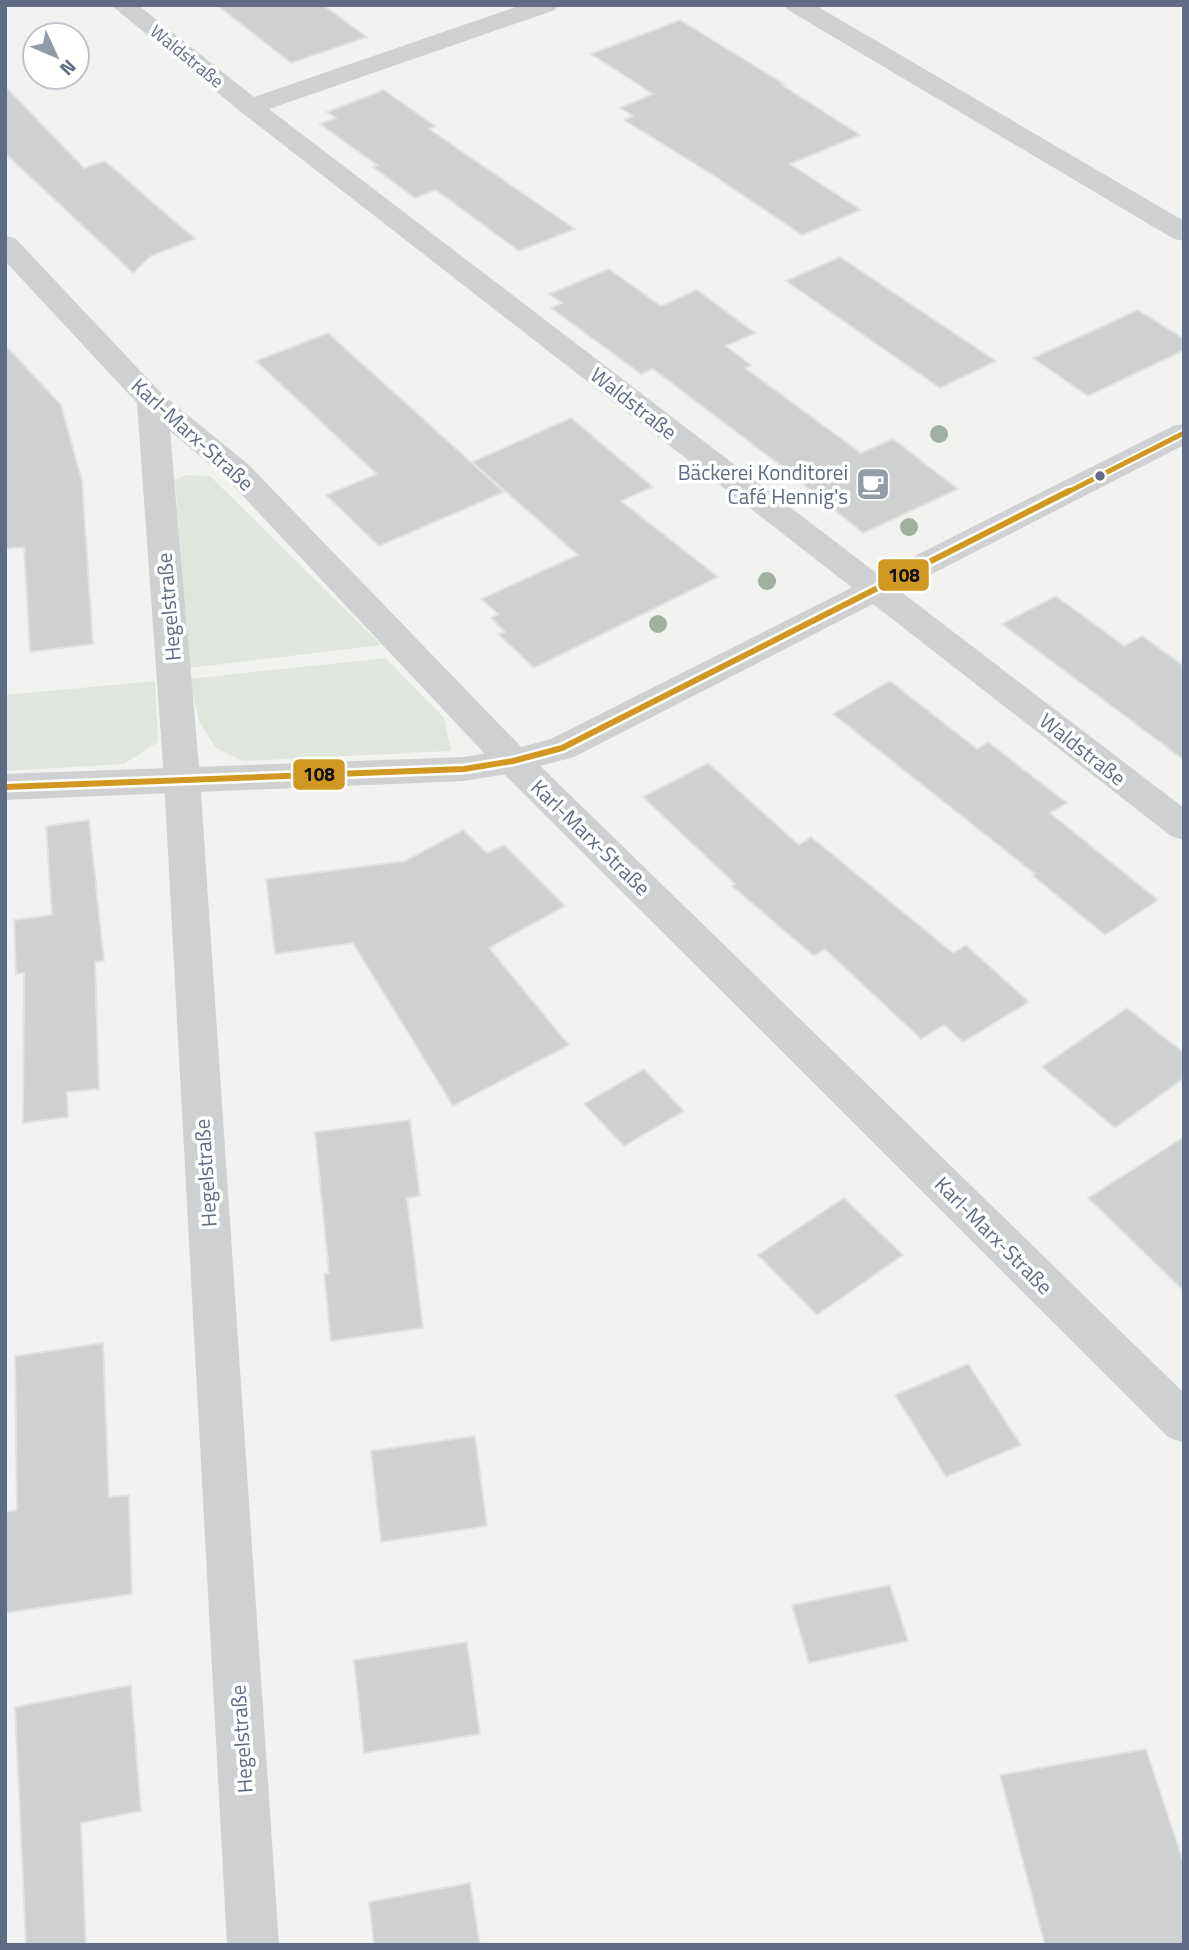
<svg xmlns="http://www.w3.org/2000/svg" width="1189" height="1950" viewBox="0 0 1189 1950" font-family="'Titillium Web',sans-serif">
  <style>
    .green { fill: #e0e6de }
    .building { fill: #cfd1d1; stroke: #e2e2e0; stroke-width: 2 }
    .lines { fill: none; stroke-linecap: round; stroke-linejoin: round }
    .minor { fill: #cfd0d1; fill-rule: evenodd }
    .tertiary { fill: #cfd0d1; fill-rule: evenodd }
    .bus-1-far1-casing { stroke: #fff; stroke-width: 9 }
    .bus-1-casing { stroke: #fff; stroke-width: 11 }
    .bus-1-far1 { stroke: #d19821; stroke-width: 5 }
    .bus-1 { stroke: #d19821; stroke-width: 6 }
    .tree { fill: #a1b0a0 }
    .bus-dot { fill: #606c83; stroke: #fff; stroke-width: 2.5 }
    .labels { text-anchor: middle; dominant-baseline: central; stroke-width: 7; stroke-linejoin: round; paint-order: stroke }
    .far-street-label { font-size: 18px; fill: #606c83; stroke: #fff }
    .street-label { font-size: 21px; fill: #606c83; stroke: #fff }
    .poi-label { font-size: 21px; fill: #606c83; stroke: #fff; text-anchor: end }
    .line-badge { stroke: #fff; stroke-width: 2.5 }
    .pale-badge-label { font-size: 19px; text-anchor: middle; font-weight: bold; fill: #111 }
  </style>
  <rect width="100%" height="100%" fill="#f2f3f0"/>
  <!-- green -->
  <g class="green">
    <polygon points="186,475 210,476 381,645 190,668 175,480"/>
    <polygon points="386,658 444,718 451,751 243,761 216,748 200,723 189,679"/>
    <polygon points="155,681 158,742 124,764 5,771 5,695"/>
  </g>
  <!-- building -->
  <g class="building">
    <polygon points="217,5 323,5 367,37 291,63"/>
    <polygon points="680,20 784,84 782,85 860,135 790,164 861,210 802,235 713,175 624,120 633,116 620,108 653,94 591,54"/>
    <polygon points="5,86 84,168 105,161 195,239 151,256 133,273 5,153"/>
    <polygon points="384,90 435,126 429,129 575,229 519,251 436,190 415,198 373,167 377,165 320,124 336,118 327,112"/>
    <polygon points="840,257 996,361 940,388 786,281"/>
    <polygon points="609,269 661,306 697,290 755,333 726,346 751,365 745,368 861,453 893,439 958,489 863,533 776,462 653,369 641,374 551,308 562,303 549,294"/>
    <polygon points="1138,310 1184,339 1184,350 1088,396 1033,358"/>
    <polygon points="328,333 504,492 379,546 326,495 377,474 256,361"/>
    <polygon points="5,345 61,405 82,481 93,644 30,652 24,547 5,549"/>
    <polygon points="571,418 653,487 621,501 718,577 534,668 498,634 505,632 491,618 498,614 481,599 578,555 472,462"/>
    <polygon points="1056,596 1124,646 1142,636 1184,666 1184,760 1002,624"/>
    <polygon points="890,681 977,749 988,742 1067,803 1050,813 1158,900 1105,935 1032,875 1035,874 833,714"/>
    <polygon points="708,763 799,845 811,837 953,953 966,945 1029,1002 963,1042 944,1025 921,1039 825,949 814,956 732,886 735,884 643,797"/>
    <polygon points="89,820 104,961 95,962 99,1089 67,1092 68,1117 23,1123 24,973 16,974 14,920 52,915 46,826"/>
    <polygon points="463,830 487,853 504,845 565,906 489,948 569,1045 453,1106 353,943 275,954 266,879 405,861"/>
    <polygon points="1127,1008 1184,1053 1184,1078 1115,1128 1042,1067"/>
    <polygon points="644,1069 684,1111 624,1146 584,1104"/>
    <polygon points="410,1120 420,1196 407,1198 423,1328 331,1341 324,1274 329,1273 315,1132"/>
    <polygon points="1184,1137 1184,1291 1088,1198"/>
    <polygon points="844,1198 903,1255 817,1315 758,1255"/>
    <polygon points="103,1343 109,1497 129,1495 132,1594 5,1613 5,1512 17,1510 15,1356"/>
    <polygon points="968,1364 1021,1445 946,1477 895,1395"/>
    <polygon points="475,1436 487,1526 381,1542 371,1451"/>
    <polygon points="890,1585 908,1641 809,1663 792,1605"/>
    <polygon points="467,1642 480,1734 364,1753 354,1660"/>
    <polygon points="131,1685 141,1811 81,1823 86,1945 26,1945 15,1707"/>
    <polygon points="1146,1749 1184,1864 1184,1945 1045,1945 1000,1775"/>
    <polygon points="470,1883 480,1945 374,1945 369,1902"/>
  </g>
  <g class="lines">
    <!-- minor -->
    <g class="minor">
      <polygon points="111,5 138,5 254,97 522,5 558,5 555,10 269,109 1184,808 1184,840 1171,836 241,112"/>
      <polygon points="785,5 815,5 1184,221 1184,241 1174,239 788,10"/>
      <polygon points="5,236 15,238 163,395 248,464 526,752 1184,1393 1184,1443 1168,1437 500,770 226,478 170,431 200,779 279,1945 227,1945 164,779 137,403 5,261"/>
    </g>
    <!-- tertiary -->
    <polygon class="tertiary" points="1184,424 1184,445 574,757 513,773 464,781 5,800 5,774 464,757 513,749 551,739 1173,426"/>
    <!-- bus-1-far1 casing -->
    <g class="bus-1-far1-casing">
      <polyline id="bus-1-far1" points="1066,493 1184,433"/>
    </g>
    <!-- bus-1 casing -->
    <g class="bus-1-casing">
      <polyline id="bus-1" points="5,787 464,769 513,761 562,748 1069,491"/>
    </g>
    <!-- bus-1-far1 -->
    <use href="#bus-1-far1" class="bus-1-far1"/>
    <!-- bus-1 -->
    <use href="#bus-1" class="bus-1"/>
  </g>
  <!-- trees -->
  <g class="tree">
    <circle cx="939" cy="434" r="9"/>
    <circle cx="909" cy="527" r="9"/>
    <circle cx="767" cy="581" r="9"/>
    <circle cx="658" cy="624" r="9"/>
  </g>
  <!-- icons -->
  <defs>
    <g id="cafe-square" transform="scale(1.75)"><rect x="-9" y="-9" width="18" height="18" rx="4" fill="#939ba9" stroke="#fff"/><path d="M-5.5-4.5H6V0H3Q3 3.5 0 3.5H-2.5Q-5.5 3.5-5.5 0ZM3-3.2v2h1.7v-2ZM-6 4.5H4V6H-6Z" fill="#fff"/></g>
  </defs>
  <g fill-rule="evenodd">
    <use href="#cafe-square" x="873" y="484"/>
  </g>
  <!-- markers -->
  <circle class="bus-dot" cx="1100" cy="476" r="6"/>
  <g class="labels">
    <!-- far-street labels -->
    <g class="far-street-label">
      <text transform="translate(187 56) rotate(39)">Waldstraße</text>
    </g>
    <!-- street labels -->
    <g class="street-label">
      <text transform="translate(634 403) rotate(38)">Waldstraße</text>
      <text transform="translate(193 434) rotate(42)">Karl-Marx-Straße</text>
      <text transform="translate(168 607) rotate(-95)">Hegelstraße</text>
      <text transform="translate(1083 749) rotate(38)">Waldstraße</text>
      <text transform="translate(591 837) rotate(44)">Karl-Marx-Straße</text>
      <text transform="translate(205 1173) rotate(-94)">Hegelstraße</text>
      <text transform="translate(994 1235) rotate(45)">Karl-Marx-Straße</text>
      <text transform="translate(241 1739) rotate(-94)">Hegelstraße</text>
    </g>
    <!-- poi labels -->
    <g class="poi-label">
      <text x="848" y="472">Bäckerei Konditorei<tspan x="848" dy="24">Café Hennig's</tspan></text>
    </g>
  </g>
  <g class="line-badge">
    <rect x="877" y="558" width="53" height="34" rx="7" fill="#d19821"/>
    <rect x="292" y="758" width="54" height="33" rx="7" fill="#d19821"/>
  </g>
  <g class="pale-badge-label">
    <text x="904" y="582">108</text>
    <text x="319" y="781">108</text>
  </g>
  <!-- border -->
  <rect width="1189" height="1950" fill="none" stroke="#606c83" stroke-width="14"/>
  <!-- north arrow -->
  <g transform="translate(56 56) rotate(134)"><circle r="33" fill="#ffffff" stroke="#bfc4cd" stroke-width="2"/>
  <path d="M0-5L12 26L0 18L-12 26Z" fill="#939ba9"/>
  <text y="-10" font-size="19" font-weight="bold" text-anchor="middle" fill="#606c83">N</text>
  </g>
</svg>
